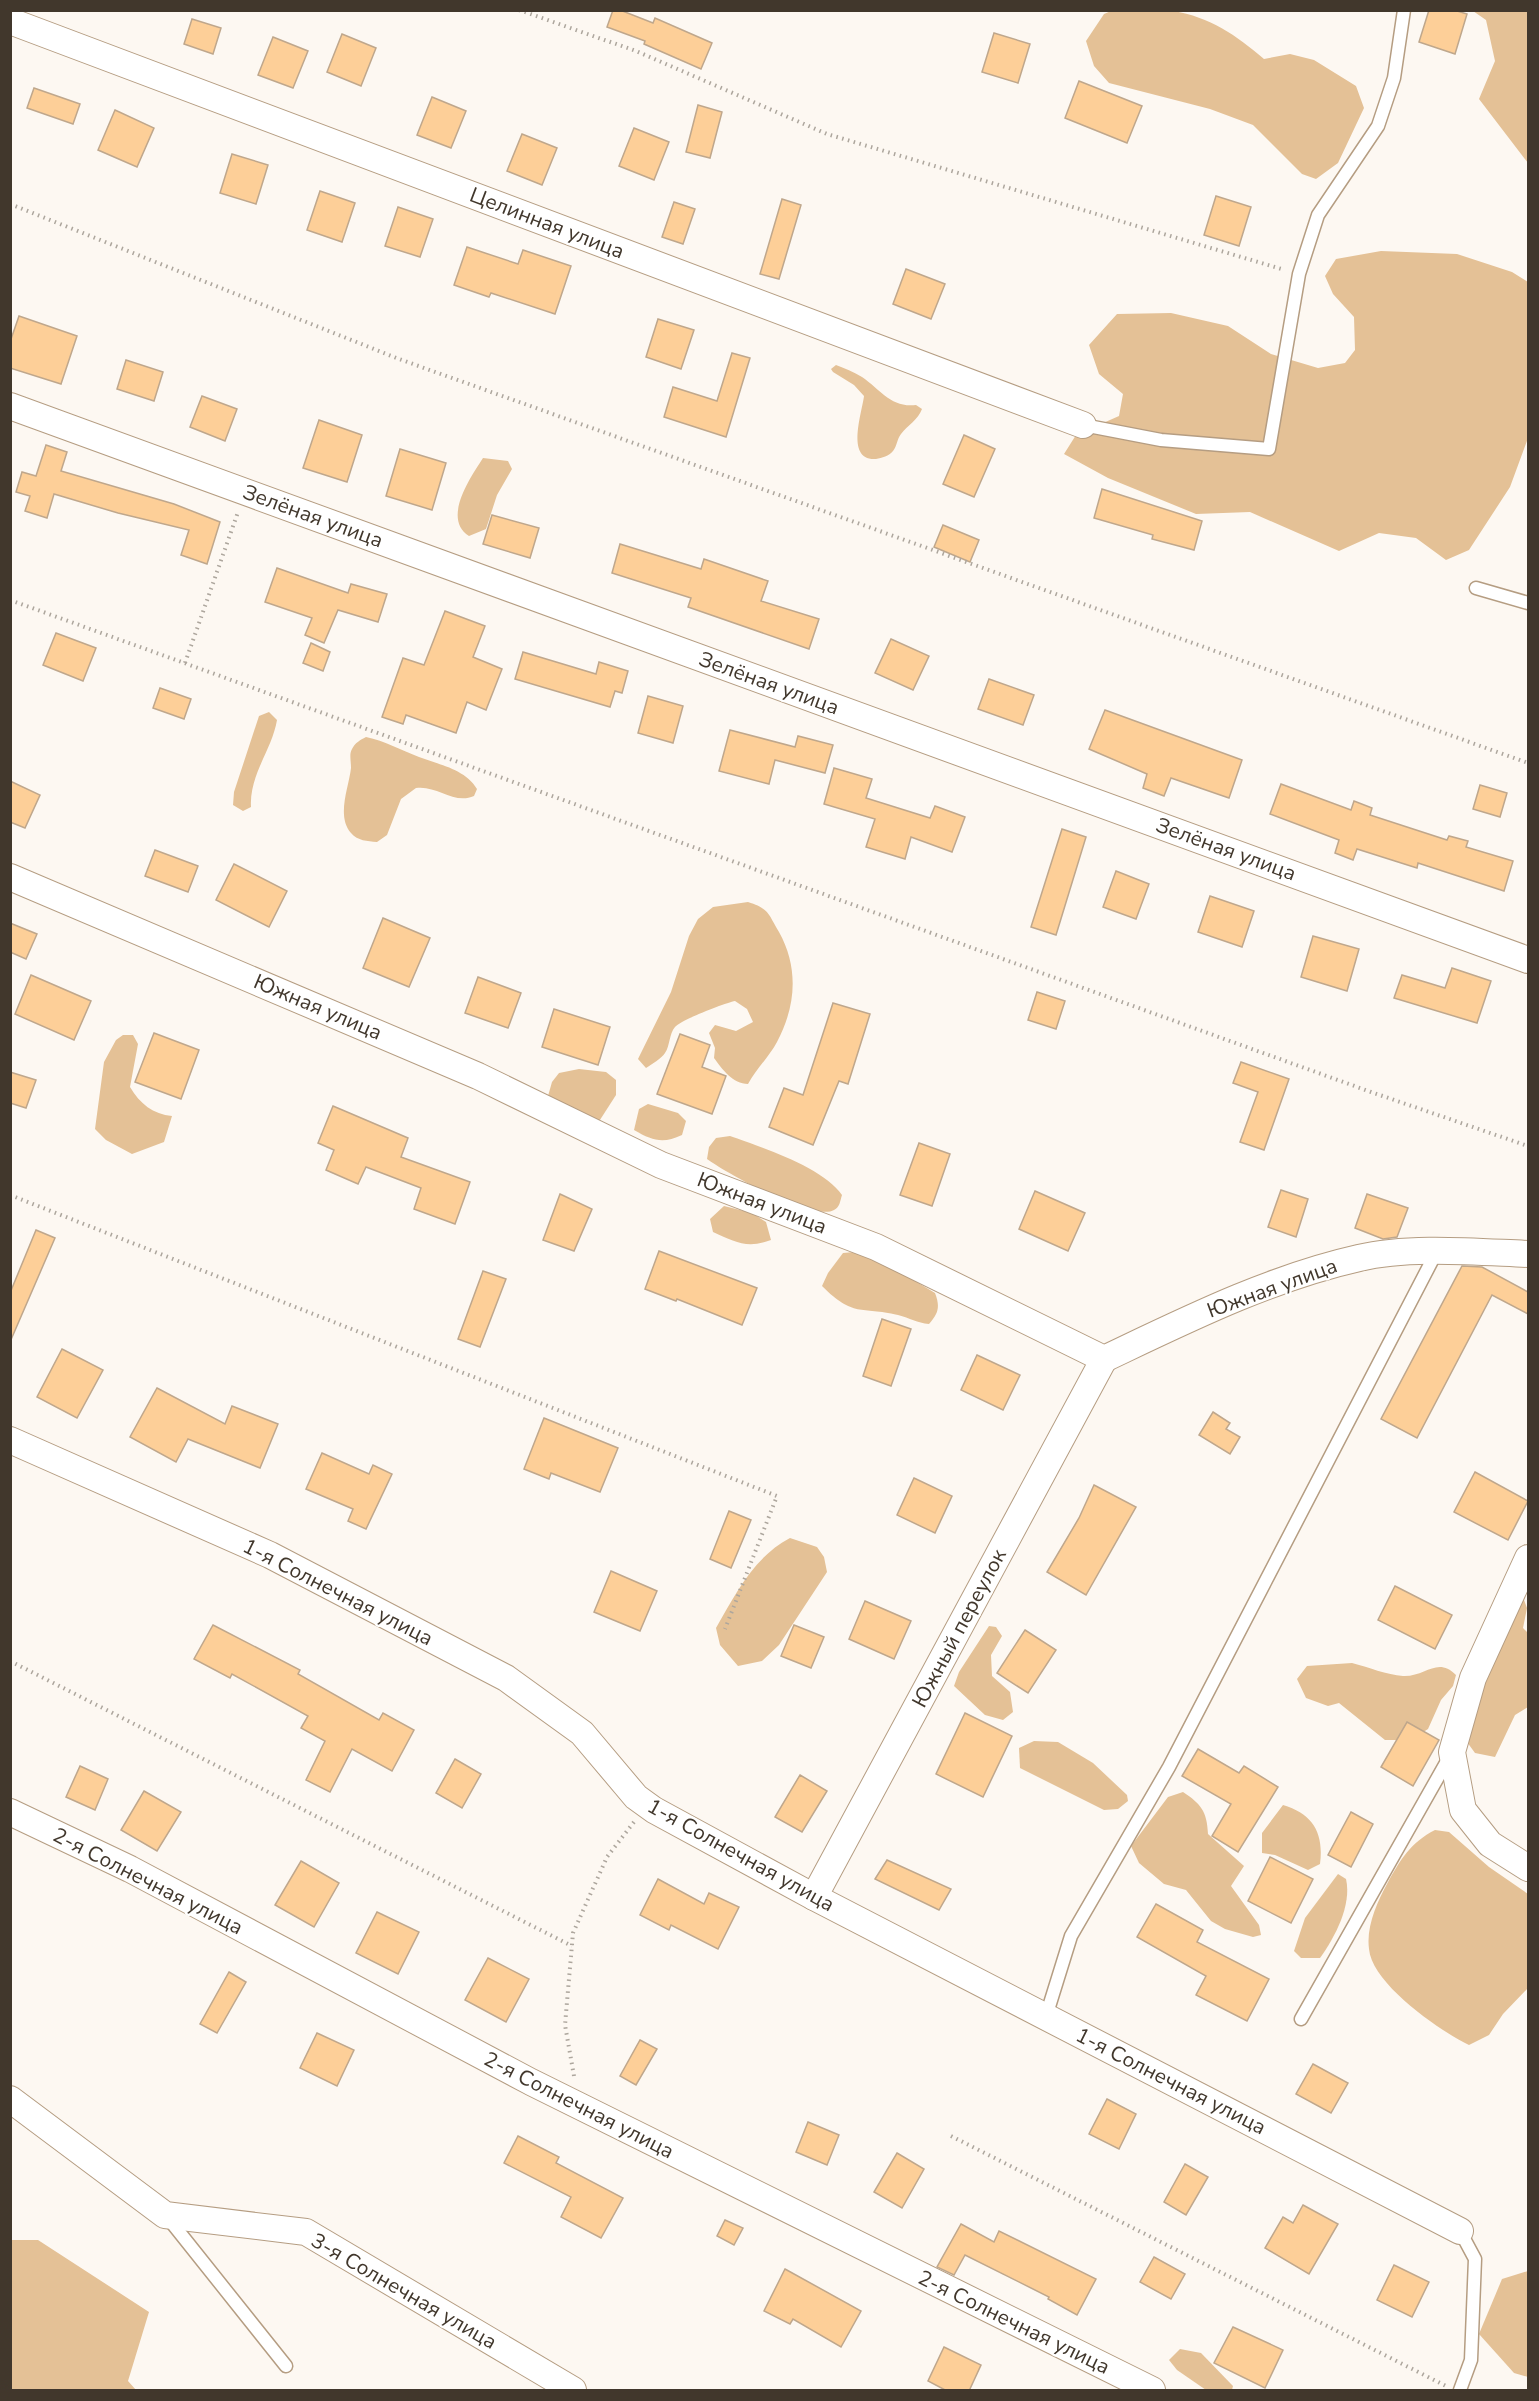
<svg xmlns="http://www.w3.org/2000/svg" width="1539" height="2401" viewBox="0 0 1539 2401" font-family="'Nunito Sans',sans-serif">
  <style>
    .green { fill: #e4c196 }
    .building { fill: #fdcf98; stroke: #bfa78c; stroke-width: 1.5 }
    .lines { fill: none; stroke-linecap: round; stroke-linejoin: round }
    .lane-casing { stroke: #b59d82; stroke-width: 15 }
    .street-casing { stroke: #b59d82; stroke-width: 28 }
    .path { stroke: #ada69d; stroke-width: 4; stroke-dasharray: 1.5 4.5; stroke-linecap: butt }
    .lane { stroke: #fff; stroke-width: 12 }
    .street { stroke: #fff; stroke-width: 26 }
    .labels { text-anchor: middle; dominant-baseline: central; stroke-width: 4.5; stroke-linejoin: round; paint-order: stroke }
    .street-label { font-size: 21px; fill: #41372c; stroke: #fff }
  </style>
  <rect width="100%" height="100%" fill="#fdf8f2"/>
  <!-- green -->
  <g class="green">
    <path d="M1173 11C1210 17 1236 35 1264 59L1290 54 1314 60 1356 86 1364 108 1338 163 1316 179 1302 174 1253 125 1210 109 1109 83 1094 66 1086 41 1104 14 1111 11Z"/>
    <polygon points="1473,11 1528,11 1528,163 1479,99 1495,61 1486,20"/>
    <polygon points="1381,251 1457,254 1512,272 1528,282 1528,438 1510,487 1469,550 1446,560 1416,538 1379,533 1339,551 1250,512 1196,514 1108,478 1064,454 1076,435 1119,416 1123,394 1099,374 1089,345 1117,314 1171,313 1228,326 1271,354 1318,368 1345,363 1355,350 1354,317 1333,294 1325,276 1336,259"/>
    <path d="M836 365C844 368 854 372 862 377 881 390 891 408 916 405L922 409C918 420 908 425 901 434 897 439 897 446 893 451 889 456 882 458 876 459 845 461 862 413 864 396L854 385 833 372 831 369Z"/>
    <path d="M483 458 508 461 512 469 497 495 486 529 469 536C442 519 470 478 483 458Z"/>
    <path d="M269 712 277 720C272 750 249 775 251 807L243 811 233 805 234 792 259 716Z"/>
    <path d="M366 737C385 741 401 750 419 757 440 765 465 769 477 789L474 796C454 805 437 785 416 788L401 799 387 835 377 842C367 841 358 841 351 833 336 816 349 787 351 768 351 761 349 754 352 749 355 743 360 740 366 737Z"/>
    <path d="M748 902C770 909 768 914 779 932 799 968 796 1006 777 1042 769 1057 756 1069 748 1084 733 1084 722 1069 714 1058L715 1048 709 1033 715 1025 736 1031 753 1022 747 1009 735 1001C725 1003 681 1020 675 1027 669 1034 670 1046 665 1053 661 1059 652 1064 646 1068L638 1059 671 992 689 936 698 919 713 907Z"/>
    <path d="M123 1035H133L138 1044 130 1087C140 1104 153 1114 172 1116L164 1142 132 1154 106 1140 95 1129 104 1062 116 1040Z"/>
    <polygon points="579,1069 606,1072 616,1080 616,1095 598,1123 548,1096 552,1082 559,1073"/>
    <path d="M648 1104 678 1113 686 1121 682 1135C663 1144 653 1141 634 1130L639 1109Z"/>
    <path d="M730 1136C761 1147 823 1167 842 1195 840 1201 840 1207 834 1210 814 1222 726 1173 707 1159L709 1147 716 1138Z"/>
    <path d="M724 1206 752 1213 766 1222 771 1240C747 1249 735 1242 713 1232L710 1219Z"/>
    <path d="M865 1251 935 1293C940 1306 939 1313 929 1324 917 1323 910 1318 898 1315 860 1306 854 1318 822 1286L828 1273 843 1253Z"/>
    <path d="M790 1538 817 1547 824 1557 827 1572 779 1645 762 1661 738 1666 720 1645 716 1628C736 1593 754 1557 790 1538Z"/>
    <polygon points="1524,1600 1527,1608 1523,1628 1528,1633 1528,1707 1515,1715 1495,1757 1475,1753 1467,1742 1473,1711 1516,1601"/>
    <polygon points="989,1626 996,1627 1002,1636 991,1655 992,1676 1010,1692 1013,1712 1003,1720 985,1715 954,1686 959,1672"/>
    <path d="M1352 1663C1368 1667 1387 1675 1403 1676 1426 1677 1437 1656 1456 1675L1453 1686 1441 1700 1428 1729 1411 1740H1385L1339 1703 1328 1706 1306 1698 1297 1679 1307 1666Z"/>
    <polygon points="1034,1741 1058,1742 1093,1763 1127,1795 1128,1801 1118,1809 1104,1810 1020,1768 1019,1748"/>
    <path d="M1183 1792C1201 1804 1207 1811 1208 1834L1244 1866 1231 1886 1259 1925 1261 1935 1253 1937 1225 1929 1211 1921 1186 1890 1164 1884 1139 1863 1131 1846 1168 1797Z"/>
    <path d="M1283 1805C1313 1814 1324 1833 1320 1864L1308 1870 1275 1855 1262 1853V1833Z"/>
    <path d="M1435 1830 1449 1832 1489 1867 1528 1894V1988L1503 2014 1489 2035 1469 2045C1440 2031 1372 1984 1369 1949 1366 1927 1377 1902 1387 1884 1400 1860 1411 1842 1435 1830Z"/>
    <path d="M1338 1874 1346 1879C1352 1905 1335 1937 1320 1958H1301L1294 1951 1305 1918Z"/>
    <polygon points="11,2240 38,2240 149,2312 128,2381 136,2390 11,2390"/>
    <polygon points="1528,2271 1528,2377 1514,2373 1479,2334 1502,2279"/>
    <polygon points="1180,2349 1201,2353 1233,2386 1232,2390 1206,2390 1177,2370 1169,2360"/>
  </g>
  <!-- building -->
  <g class="building">
    <polygon points="613,10 620,10 653,23 655,18 712,43 701,69 644,44 645,41 607,27"/>
    <polygon points="1429,10 1454,10 1467,14 1455,54 1419,42"/>
    <polygon points="192,19 221,28 213,54 184,44"/>
    <polygon points="994,33 1030,44 1018,83 982,72"/>
    <polygon points="342,34 376,48 361,86 327,72"/>
    <polygon points="273,37 308,51 293,88 258,75"/>
    <polygon points="1079,81 1142,106 1127,143 1065,118"/>
    <polygon points="34,88 80,104 73,124 27,108"/>
    <polygon points="432,97 466,111 451,148 417,135"/>
    <polygon points="698,105 722,112 710,158 686,152"/>
    <polygon points="115,110 154,128 137,167 98,150"/>
    <polygon points="634,128 669,142 654,180 619,166"/>
    <polygon points="522,134 557,148 542,185 507,171"/>
    <polygon points="232,154 268,165 256,204 220,193"/>
    <polygon points="320,191 355,203 342,242 307,230"/>
    <polygon points="1216,196 1251,207 1239,246 1204,235"/>
    <polygon points="782,199 801,205 779,279 760,274"/>
    <polygon points="674,202 695,209 683,244 662,237"/>
    <polygon points="398,207 433,219 420,257 385,246"/>
    <polygon points="467,247 518,264 523,250 571,266 555,314 491,293 489,297 454,285"/>
    <polygon points="906,269 945,284 931,319 893,304"/>
    <polygon points="19,316 77,336 61,384 10,368 10,342"/>
    <polygon points="658,319 694,330 681,369 646,357"/>
    <polygon points="732,353 750,358 726,437 664,417 673,387 717,401"/>
    <polygon points="126,360 163,372 154,401 117,389"/>
    <polygon points="202,396 237,409 225,441 190,427"/>
    <polygon points="319,420 362,435 347,482 303,468"/>
    <polygon points="964,435 995,449 974,497 943,484"/>
    <polygon points="46,445 67,452 61,471 174,504 220,522 207,564 181,555 189,530 118,513 54,494 47,518 25,511 30,496 16,492 22,472 36,476"/>
    <polygon points="400,449 446,463 432,510 386,496"/>
    <polygon points="1102,489 1202,521 1194,550 1152,539 1153,535 1094,518"/>
    <polygon points="492,515 539,528 530,558 483,544"/>
    <polygon points="943,525 979,540 970,562 934,547"/>
    <polygon points="620,544 701,569 704,559 768,581 761,601 819,619 809,649 688,607 691,598 612,573"/>
    <polygon points="277,568 348,593 351,584 387,594 378,622 338,610 324,643 305,635 312,618 265,602"/>
    <polygon points="445,611 485,626 473,657 502,669 486,710 467,702 456,733 406,715 403,724 382,717 403,658 424,665"/>
    <polygon points="56,633 96,648 83,681 43,665"/>
    <polygon points="891,639 929,656 913,690 875,673"/>
    <polygon points="311,643 330,652 323,671 303,663"/>
    <polygon points="523,652 596,674 599,662 628,671 622,693 615,691 610,707 515,679"/>
    <polygon points="989,679 1034,695 1023,725 978,709"/>
    <polygon points="160,688 191,699 184,719 153,708"/>
    <polygon points="648,696 683,706 673,743 638,733"/>
    <polygon points="1105,710 1242,760 1229,798 1171,778 1164,796 1143,788 1147,774 1089,749"/>
    <polygon points="730,730 795,747 798,736 833,745 825,773 775,760 769,784 719,771"/>
    <polygon points="834,768 872,779 866,798 930,818 935,806 965,817 952,852 911,837 905,859 866,847 875,819 824,804"/>
    <polygon points="10,781 40,795 25,828 10,822"/>
    <polygon points="1281,784 1351,810 1354,801 1372,808 1370,815 1447,840 1449,836 1468,841 1466,847 1513,861 1504,891 1418,863 1417,868 1357,849 1353,860 1335,853 1339,840 1270,814"/>
    <polygon points="1480,785 1507,793 1500,817 1473,809"/>
    <polygon points="1062,829 1086,837 1056,935 1031,927"/>
    <polygon points="155,850 198,866 188,892 145,876"/>
    <polygon points="234,864 287,891 269,927 216,900"/>
    <polygon points="1116,871 1149,884 1136,919 1103,907"/>
    <polygon points="1210,896 1254,911 1242,947 1198,932"/>
    <polygon points="383,918 430,938 409,987 363,968"/>
    <polygon points="10,923 37,934 26,959 10,952"/>
    <polygon points="1313,936 1359,949 1347,991 1301,977"/>
    <polygon points="1452,968 1491,981 1477,1023 1394,998 1402,975 1445,988"/>
    <polygon points="31,975 91,1001 74,1040 15,1014"/>
    <polygon points="478,977 521,993 508,1028 465,1013"/>
    <polygon points="1037,992 1065,1001 1056,1029 1028,1020"/>
    <polygon points="833,1003 870,1014 848,1084 839,1081 813,1145 769,1127 784,1088 803,1095"/>
    <polygon points="554,1009 610,1027 598,1065 542,1047"/>
    <polygon points="154,1033 199,1050 181,1099 135,1082"/>
    <polygon points="680,1034 710,1045 702,1067 726,1076 712,1114 657,1094"/>
    <polygon points="1241,1062 1289,1079 1264,1150 1240,1142 1258,1092 1233,1083"/>
    <polygon points="10,1072 36,1080 26,1108 10,1103"/>
    <polygon points="333,1106 408,1138 401,1157 470,1182 455,1224 414,1209 421,1188 366,1167 358,1184 326,1170 334,1150 318,1143"/>
    <polygon points="919,1143 950,1154 932,1206 900,1195"/>
    <polygon points="1281,1190 1308,1199 1296,1237 1268,1227"/>
    <polygon points="1035,1191 1085,1213 1068,1251 1019,1229"/>
    <polygon points="560,1194 592,1209 574,1251 543,1240"/>
    <polygon points="1367,1194 1408,1208 1397,1237 1383,1239 1355,1228"/>
    <polygon points="36,1230 55,1238 10,1342 10,1293"/>
    <polygon points="659,1251 757,1288 742,1325 677,1299 676,1301 645,1289"/>
    <polygon points="1462,1266 1482,1267 1528,1292 1528,1314 1492,1295 1417,1438 1381,1419"/>
    <polygon points="483,1271 506,1279 480,1347 458,1339"/>
    <polygon points="882,1319 911,1329 891,1386 863,1376"/>
    <polygon points="62,1349 103,1370 77,1418 37,1397"/>
    <polygon points="977,1355 1020,1375 1003,1410 961,1390"/>
    <polygon points="157,1388 225,1424 232,1406 278,1424 260,1468 188,1439 176,1462 130,1437"/>
    <polygon points="1213,1412 1230,1423 1226,1429 1240,1437 1230,1454 1199,1435"/>
    <polygon points="544,1418 618,1448 600,1492 551,1473 549,1479 524,1469"/>
    <polygon points="322,1453 369,1474 373,1465 392,1474 366,1529 348,1521 353,1509 306,1489"/>
    <polygon points="1475,1472 1528,1501 1508,1540 1454,1512"/>
    <polygon points="914,1478 952,1496 935,1533 897,1515"/>
    <polygon points="1094,1485 1136,1507 1086,1595 1047,1572 1079,1518"/>
    <polygon points="729,1511 751,1520 731,1568 710,1559"/>
    <polygon points="611,1571 657,1591 640,1631 594,1612"/>
    <polygon points="1395,1586 1452,1615 1435,1649 1378,1620"/>
    <polygon points="865,1601 911,1621 894,1659 849,1639"/>
    <polygon points="213,1625 300,1670 298,1674 379,1720 383,1713 414,1730 392,1771 352,1749 330,1792 306,1780 325,1741 301,1728 308,1716 232,1674 230,1678 194,1659"/>
    <polygon points="794,1625 824,1637 811,1668 781,1656"/>
    <polygon points="1025,1630 1056,1650 1028,1693 997,1673"/>
    <polygon points="965,1713 1012,1736 983,1797 936,1774"/>
    <polygon points="1407,1722 1439,1740 1413,1786 1381,1767"/>
    <polygon points="1198,1749 1239,1773 1244,1766 1278,1787 1238,1852 1212,1836 1231,1804 1182,1776"/>
    <polygon points="455,1759 481,1774 462,1808 436,1793"/>
    <polygon points="80,1766 108,1779 95,1810 66,1797"/>
    <polygon points="800,1775 827,1791 802,1832 775,1817"/>
    <polygon points="144,1791 181,1812 157,1851 121,1830"/>
    <polygon points="1351,1812 1373,1824 1351,1867 1328,1855"/>
    <polygon points="1270,1857 1313,1879 1291,1923 1248,1901"/>
    <polygon points="887,1860 951,1889 939,1910 875,1879"/>
    <polygon points="301,1861 339,1883 314,1927 275,1905"/>
    <polygon points="658,1879 704,1904 709,1893 739,1907 718,1949 671,1925 669,1930 640,1915"/>
    <polygon points="1156,1904 1203,1930 1197,1942 1269,1979 1247,2021 1196,1995 1206,1976 1137,1937"/>
    <polygon points="377,1912 419,1932 398,1974 356,1953"/>
    <polygon points="488,1958 529,1979 506,2022 465,2000"/>
    <polygon points="229,1972 246,1982 217,2033 200,2024"/>
    <polygon points="317,2033 354,2050 337,2086 300,2068"/>
    <polygon points="640,2040 657,2049 636,2085 620,2076"/>
    <polygon points="1313,2064 1348,2083 1331,2113 1296,2094"/>
    <polygon points="1107,2099 1136,2114 1119,2149 1089,2134"/>
    <polygon points="808,2122 839,2135 827,2165 796,2152"/>
    <polygon points="518,2136 559,2157 556,2163 623,2198 601,2238 561,2217 571,2197 504,2163"/>
    <polygon points="897,2153 924,2169 902,2208 874,2192"/>
    <polygon points="1185,2164 1208,2177 1186,2215 1164,2202"/>
    <polygon points="1303,2205 1338,2224 1309,2274 1265,2248 1283,2217 1293,2223"/>
    <polygon points="725,2220 743,2228 734,2245 717,2236"/>
    <polygon points="961,2224 994,2242 999,2231 1096,2279 1077,2315 1048,2299 1049,2297 965,2255 954,2275 937,2267"/>
    <polygon points="1154,2257 1185,2274 1171,2299 1140,2282"/>
    <polygon points="1394,2265 1429,2282 1412,2317 1377,2300"/>
    <polygon points="785,2269 861,2311 841,2347 793,2319 790,2324 764,2311"/>
    <polygon points="1233,2327 1283,2350 1265,2388 1214,2363"/>
    <polygon points="944,2347 981,2365 969,2391 947,2391 928,2381"/>
  </g>
  <g class="lines">
    <!-- lane casing -->
    <g class="lane-casing">
      <g id="lane">
        <polyline points="1083,425 1161,440 1269,449 1299,274 1318,215 1378,126 1394,78 1404,10"/>
        <polyline points="1476,588 1528,603"/>
        <polyline points="1048,2018 1048,2010 1071,1936 1169,1767 1437,1251"/>
        <polyline points="1301,2019 1450,1756"/>
        <polyline points="168,2218 286,2366"/>
        <polyline points="1460,2390 1471,2360 1475,2259 1460,2231"/>
      </g>
    </g>
    <!-- street casing -->
    <g class="street-casing">
      <g id="street">
        <polyline points="10,21 1083,425"/>
        <polyline points="10,406 1528,960"/>
        <path d="M10 877 478 1076 661 1165 876 1247 1104 1359C1186 1320 1270 1278 1359 1258 1409 1246 1477 1252 1528 1254"/>
        <polyline points="10,1440 270,1555 506,1678 582,1733 636,1797 654,1810 814,1897 1460,2231"/>
        <polyline points="1528,1558 1473,1678 1452,1752 1463,1810 1490,1844 1528,1868"/>
        <polyline points="10,1812 130,1869 531,2082 1152,2390"/>
        <polyline points="814,1897 1104,1359"/>
        <polyline points="10,2099 165,2215 306,2232 573,2390"/>
      </g>
    </g>
    <!-- path -->
    <g class="path">
      <polyline points="519,10 636,51 827,134 1285,270"/>
      <polyline points="10,204 399,359 1528,763"/>
      <polyline points="10,600 1371,1092 1528,1146"/>
      <polyline points="185,663 238,512"/>
      <polyline points="10,1195 777,1496 725,1629"/>
      <polyline points="10,1661 572,1946"/>
      <polyline points="574,2076 565,2025 573,1933 607,1857 634,1822"/>
      <polyline points="951,2136 1446,2386"/>
    </g>
    <!-- lane -->
    <use href="#lane" class="lane"/>
    <!-- street -->
    <use href="#street" class="street"/>
  </g>
  <g class="labels">
    <!-- street labels -->
    <g class="street-label">
      <text transform="translate(547 223) rotate(21)">Целинная улица</text>
      <text transform="translate(313 516) rotate(20)">Зелёная улица</text>
      <text transform="translate(769 683) rotate(20)">Зелёная улица</text>
      <text transform="translate(1226 849) rotate(20)">Зелёная улица</text>
      <text transform="translate(318 1007) rotate(23)">Южная улица</text>
      <text transform="translate(762 1203) rotate(21)">Южная улица</text>
      <text transform="translate(1272 1288) rotate(-20)">Южная улица</text>
      <text transform="translate(338 1592) rotate(27)">1-я Солнечная улица</text>
      <text transform="translate(959 1628) rotate(-62)">Южный переулок</text>
      <text transform="translate(741 1855) rotate(29)">1-я Солнечная улица</text>
      <text transform="translate(148 1881) rotate(27)">2-я Солнечная улица</text>
      <text transform="translate(1171 2081) rotate(27)">1-я Солнечная улица</text>
      <text transform="translate(579 2105) rotate(27)">2-я Солнечная улица</text>
      <text transform="translate(404 2291) rotate(30)">3-я Солнечная улица</text>
      <text transform="translate(1014 2322) rotate(26)">2-я Солнечная улица</text>
    </g>
  </g>
  <!-- border -->
  <rect width="1539" height="2401" fill="none" stroke="#41372c" stroke-width="24"/>
</svg>
